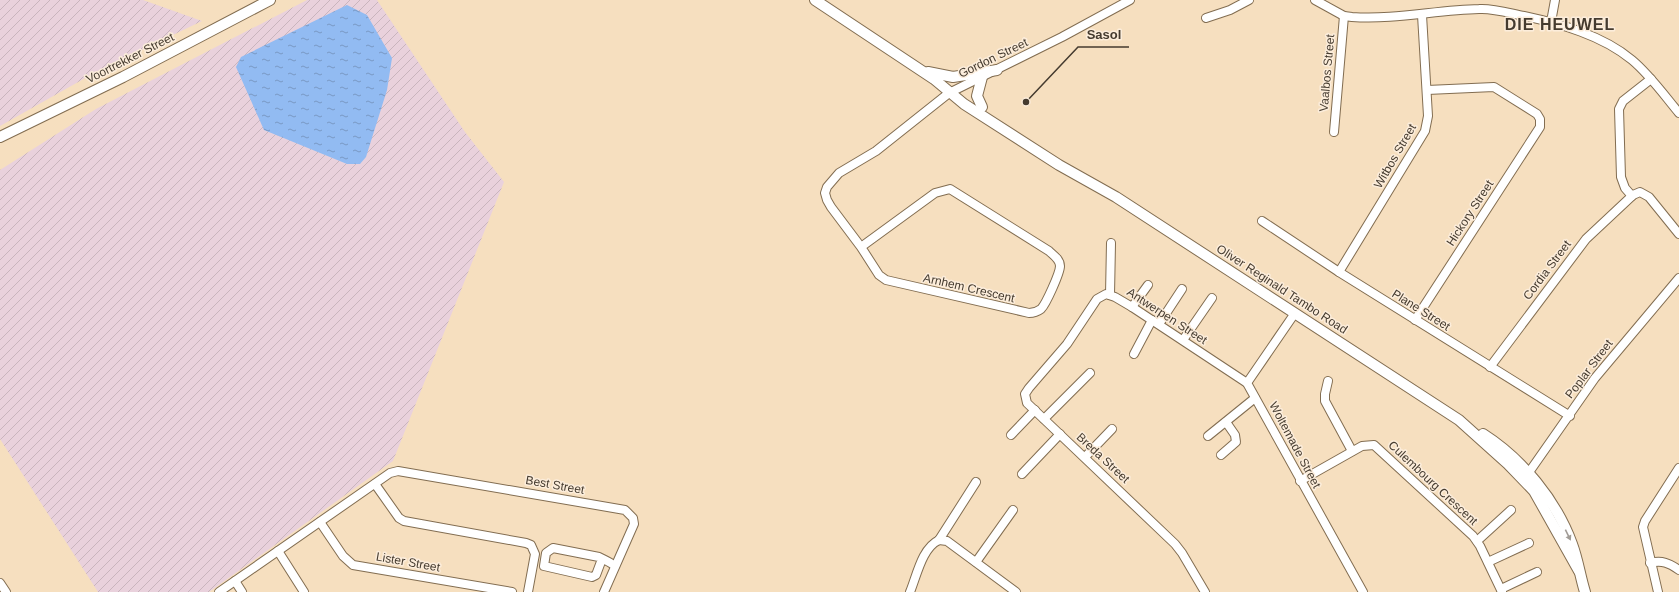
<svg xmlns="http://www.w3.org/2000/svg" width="1679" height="592" viewBox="0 0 1679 592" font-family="Arial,sans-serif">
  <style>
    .industrial { fill: url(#industrial-furrows) }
    .water { fill: url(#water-ripples) }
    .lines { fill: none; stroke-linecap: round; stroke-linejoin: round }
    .minor-casing { stroke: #826d51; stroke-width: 10 }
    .major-casing { stroke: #826d51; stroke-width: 12 }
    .minor { stroke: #fff; stroke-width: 8 }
    .major { stroke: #fff; stroke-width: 10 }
    .oneway { fill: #a29d97 }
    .labels { text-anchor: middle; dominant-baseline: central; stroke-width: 3; stroke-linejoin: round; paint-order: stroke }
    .street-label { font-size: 12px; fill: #453b2f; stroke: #fceddb }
    .district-label { font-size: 16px; font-weight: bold; letter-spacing: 1px; fill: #453b2f; stroke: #fceddb }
    .leader { fill: none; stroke: #453b2f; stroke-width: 1.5 }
    .callout-dot { fill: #453b2f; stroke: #fceddb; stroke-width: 1.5 }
    .callout-label { font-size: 13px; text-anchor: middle; font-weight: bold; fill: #453b2f; stroke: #fceddb; stroke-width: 3; stroke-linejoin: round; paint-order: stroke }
  </style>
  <defs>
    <pattern id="industrial-furrows" width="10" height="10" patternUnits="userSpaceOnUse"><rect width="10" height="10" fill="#e9d1dc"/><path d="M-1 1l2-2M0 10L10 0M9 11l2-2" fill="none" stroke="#c9b4bd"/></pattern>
    <pattern id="water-ripples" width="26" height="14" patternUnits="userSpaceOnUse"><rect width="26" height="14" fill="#92bbf2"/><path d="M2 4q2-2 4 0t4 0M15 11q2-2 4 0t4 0" fill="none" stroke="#7999c4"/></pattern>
  </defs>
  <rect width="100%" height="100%" fill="#f6dfbf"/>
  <!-- industrial -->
  <g class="industrial">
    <polygon points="0,0 143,0 202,21 96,72 0,126"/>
    <polygon points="307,0 377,0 465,132 504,182 393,461 209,592 98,592 0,439 0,170 96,109"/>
  </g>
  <!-- water -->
  <polygon class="water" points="347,5 367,15 392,58 387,90 366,157 360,164 347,164 264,130 236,67 241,57"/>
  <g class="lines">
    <!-- minor casing -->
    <g class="minor-casing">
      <g id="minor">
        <path d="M1315 0 1344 16 1352 17C1395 20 1436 10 1479 9 1493 8 1509 13 1524 16 1561 24 1602 35 1632 60 1650 75 1664 95 1679 113"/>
        <polyline points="1206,18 1230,10 1249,0"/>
        <polyline points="1551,22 1555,0"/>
        <polyline points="1334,132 1344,16"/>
        <polyline points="1632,196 1625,188 1621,177 1619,109 1623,101 1651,79"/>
        <polyline points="1262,221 1339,272 1570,416"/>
        <path d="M861 247 935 193 950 189 1049 251C1053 255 1060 259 1060 266 1060 273 1046 304 1041 309 1037 312 1034 313 1029 313L886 280 879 275 861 247 831 207 827 200 825 193 827 187 839 173 876 151 949 93 1062 37 1130 0"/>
        <polyline points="1339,272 1425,131 1428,116 1422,15"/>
        <polyline points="1110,295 1111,243"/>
        <polyline points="1132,307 1148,285"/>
        <polyline points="1295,313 1247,383 1363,592"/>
        <polyline points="1415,320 1540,127 1540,119 1537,114 1494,87 1427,90"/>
        <polyline points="1159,324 1182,289"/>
        <polyline points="1183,340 1212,298"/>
        <polyline points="1134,354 1152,320"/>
        <polyline points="1490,367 1586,239 1633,195 1640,192 1649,197 1679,234"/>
        <polyline points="1328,381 1325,394 1325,401 1352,451"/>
        <polyline points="1044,419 1090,373"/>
        <polyline points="1011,435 1035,410"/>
        <polyline points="1208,436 1255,398"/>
        <polyline points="1221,455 1236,442 1235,435 1226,422"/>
        <polyline points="1085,457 1112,429"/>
        <polyline points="1022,474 1060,434"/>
        <polyline points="1525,478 1595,378 1679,278"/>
        <polyline points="1300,481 1362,446 1374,445 1473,536 1480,546 1502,592"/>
        <polyline points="375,484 399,518 404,521 526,543 531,545 535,554 528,592"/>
        <polyline points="320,522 343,556 353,565 512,592"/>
        <polyline points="939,540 947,541 1016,592"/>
        <polyline points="939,540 976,482"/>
        <polyline points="1477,541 1511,510"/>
        <polyline points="278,551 304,592"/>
        <path d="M602 559 596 575 592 577 544 566 546 553 553 548 599 557C605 560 610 562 615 566"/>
        <polyline points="976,562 1013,510"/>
        <polyline points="1488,562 1529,543"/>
        <path d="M1650 563C1662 560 1669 563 1679 570"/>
        <polyline points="235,581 242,592"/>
        <polyline points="0,583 6,592"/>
        <polyline points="1501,589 1537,572"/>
        <polyline points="219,592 390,473 398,471 625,510 633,518 634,524 604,592"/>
        <path d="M910 592C917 575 922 548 939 540"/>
        <polyline points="1205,592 1182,553 1175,544 1027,403 1025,394 1029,388 1067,344 1097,299 1106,294 1115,297 1132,307 1247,383"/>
        <polyline points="1658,592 1643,527 1645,521 1679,468"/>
      </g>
    </g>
    <!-- major casing -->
    <g class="major-casing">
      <g id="major">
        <polyline points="815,0 934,79 964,104 1059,165 1116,197 1459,420 1508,464 1534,491 1579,571"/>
        <polyline points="928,72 953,77 997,70"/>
        <polyline points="982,77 977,96 982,107"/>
        <polyline points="0,137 123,77 270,0"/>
        <path d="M1483 434C1522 459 1556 500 1572 544 1578 560 1580 576 1585 592"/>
      </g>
    </g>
    <!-- minor -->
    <use href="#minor" class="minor"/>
    <!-- major -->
    <use href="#major" class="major"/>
  </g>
  <!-- one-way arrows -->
  <defs><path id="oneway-solid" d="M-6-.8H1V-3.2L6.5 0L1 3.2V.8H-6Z"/></defs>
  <use class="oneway" href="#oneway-solid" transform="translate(1568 535) rotate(64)"/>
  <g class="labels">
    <!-- street labels -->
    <g class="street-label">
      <text transform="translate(130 58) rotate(-27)">Voortrekker Street</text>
      <text transform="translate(993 58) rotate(-26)">Gordon Street</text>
      <text transform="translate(1327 73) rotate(-85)">Vaalbos Street</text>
      <text transform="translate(1395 156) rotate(-60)">Witbos Street</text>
      <text transform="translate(1470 213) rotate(-57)">Hickory Street</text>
      <text transform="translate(1547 270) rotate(-53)">Cordia Street</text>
      <text transform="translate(969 288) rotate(13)">Arnhem Crescent</text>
      <text transform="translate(1282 289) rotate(33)">Oliver Reginald Tambo Road</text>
      <text transform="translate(1421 310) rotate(32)">Plane Street</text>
      <text transform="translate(1167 316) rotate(33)">Antwerpen Street</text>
      <text transform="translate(1589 369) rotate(-53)">Poplar Street</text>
      <text transform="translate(1295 445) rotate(62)">Woltemade Street</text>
      <text transform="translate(1103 458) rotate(43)">Breda Street</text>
      <text transform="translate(1433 483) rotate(43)">Culembourg Crescent</text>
      <text transform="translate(555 485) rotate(10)">Best Street</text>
      <text transform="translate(408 562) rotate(10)">Lister Street</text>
    </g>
    <!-- district labels -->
    <g class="district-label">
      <text x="1560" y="24">DIE HEUWEL</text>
    </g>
  </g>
  <!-- callouts -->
  <path class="leader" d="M1026 102L1078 47H1129"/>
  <circle class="callout-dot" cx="1026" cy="102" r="4"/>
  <g class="callout-label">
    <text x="1104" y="39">Sasol</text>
  </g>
</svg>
